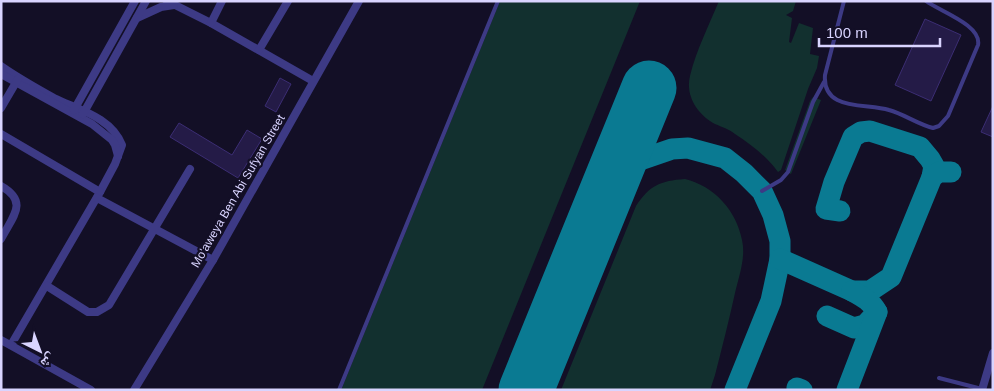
<svg xmlns="http://www.w3.org/2000/svg" width="994" height="391" viewBox="0 0 994 391" font-family="Arial,'Noto Naskh Arabic',sans-serif">
  <style>
    .green { fill: #12302f }
    .lines { fill: none; stroke-linecap: round; stroke-linejoin: round }
    .taxiway { stroke: #0a7a92; stroke-width: 21 }
    .runway { stroke: #0a7a92; stroke-width: 55 }
    .building { fill: #241b47; stroke: #3b2d73 }
    .lane { stroke: #3d3a85; stroke-width: 4 }
    .street { stroke: #3d3a85; stroke-width: 8 }
    .labels { text-anchor: middle; dominant-baseline: central; stroke-width: 4.5; stroke-linejoin: round; paint-order: stroke }
    .street-label { font-size: 12px; fill: #d9d4ff; stroke: #130f26 }
  </style>
  <rect width="100%" height="100%" fill="#130f26"/>
  <!-- green -->
  <g class="green">
    <polygon points="500,1 640,1 482,390 341,390"/>
    <path d="M719 1H796L793 11 786 15 792 18 789 42 791 43 799 23 813 28 810 54 819 56 817 68 808 89 781 170 778 172C766 156 752 145 735 134 729 129 722 127 715 124 698 115 685 96 690 76 696 51 709 25 719 1Z"/>
    <polygon points="813,97 821,100 791,174 785,170 810,101"/>
    <path d="M685 179C714 186 736 210 742 240 746 257 739 276 735 293 729 320 722 348 715 375L710 390H561L636 206C650 185 660 181 685 179Z"/>
  </g>
  <g class="lines">
    <!-- taxiway -->
    <g class="taxiway">
      <polyline points="607,192 637,161 672,149 688,148 725,158 744,173 762,191 773,215 780,241 780,259 771,301 735,390"/>
      <polyline points="840,211 826,209 834,182 853,137 861,132 870,131 920,147 930,159 934,166 932,177"/>
      <polyline points="780,259 852,291 870,291 891,277 932,177 939,172 951,172"/>
      <polyline points="827,316 854,328 865,325 877,312"/>
      <polyline points="797,388 802,390"/>
      <path d="M847 390 877 312C871 301 863 297 852 291"/>
    </g>
    <!-- runway -->
    <polyline class="runway" points="526,390 649,88"/>
  </g>
  <!-- building -->
  <g class="building">
    <polygon points="925,19 961,35 931,101 895,85"/>
    <polygon points="280,78 291,84 276,112 265,106"/>
    <polygon points="993,106 993,137 981,132"/>
    <polygon points="179,123 232,155 247,130 262,139 238,178 170,137"/>
  </g>
  <g class="lines">
    <!-- lane -->
    <g class="lane">
      <path d="M844 1 825 75C822 111 865 103 889 110 904 114 917 124 933 128L939 126 948 116 978 45C982 25 939 11 926 1"/>
      <polyline points="762,191 781,180 788,172 813,102 824,82"/>
      <polyline points="939,378 982,389"/>
      <polyline points="339,390 498,1"/>
    </g>
    <!-- street -->
    <g class="street">
      <polyline points="167,1 211,23 313,81"/>
      <polyline points="137,18 161,7 174,5"/>
      <polyline points="211,23 222,1"/>
      <polyline points="259,50 288,1"/>
      <path d="M1 66C18 78 36 88 54 98 79 110 111 117 122 145L115 164 100 192 11 345"/>
      <polyline points="1,74 92,124 112,140 115,145 118,156"/>
      <polyline points="1,108 18,79"/>
      <polyline points="74,110 135,1"/>
      <polyline points="83,114 146,1"/>
      <polyline points="1,134 100,192"/>
      <path d="M1 186C29 202 13 216 1 239"/>
      <polyline points="97,198 213,260"/>
      <polyline points="47,286 88,312 97,312 109,305 190,169"/>
      <polyline points="1,340 91,390"/>
      <polyline points="134,390 213,260 359,1"/>
      <polyline points="982,390 993,353"/>
    </g>
  </g>
  <g class="labels">
    <!-- street labels -->
    <g class="street-label">
      <text transform="translate(238 191) rotate(-60)">Mo'aweya Ben Abi Sufyan Street</text>
    </g>
  </g>
  <!-- border -->
  <rect width="994" height="391" fill="none" stroke="#d9d4ff" stroke-width="5"/>
  <!-- north arrow -->
  <g transform="translate(40 351) rotate(138)" stroke="#130f26" stroke-width="4" paint-order="stroke">
  <path d="M0-4L9 19L0 12L-9 19Z" fill="#d9d4ff"/>
  <text y="-8" font-size="14" font-weight="bold" text-anchor="middle" fill="#d9d4ff">ش</text>
  </g>
  <!-- scale -->
  <path d="M819 38v8h121v-8" fill="none" stroke="#d9d4ff" stroke-width="2.5"/>
  <text x="826" y="38" font-size="15" fill="#d9d4ff" stroke="#130f26" stroke-width="4" paint-order="stroke">100 m</text>
</svg>
